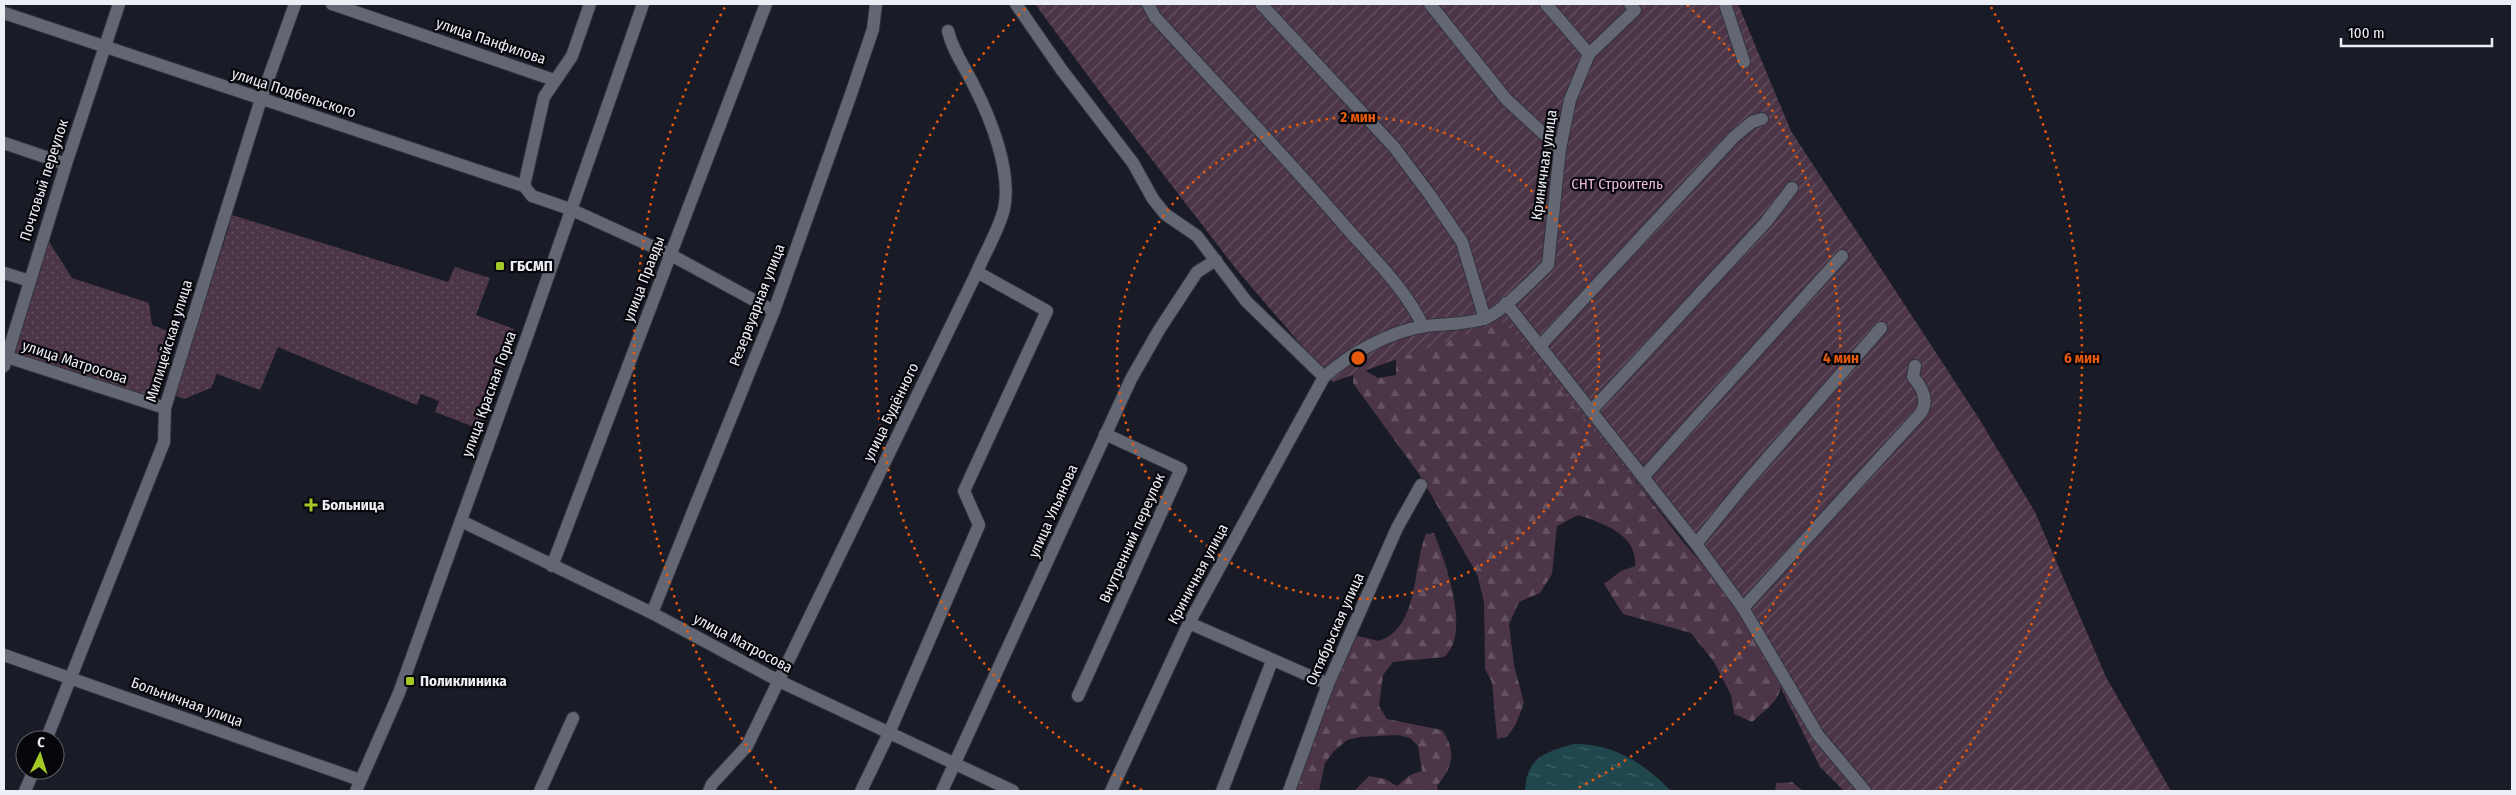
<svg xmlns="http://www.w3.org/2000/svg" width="2516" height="795" viewBox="0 0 2516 795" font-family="'Fira Sans Condensed',sans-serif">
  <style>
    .grass { fill: url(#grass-dots) }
    .forest { fill: url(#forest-firs) }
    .garden { fill: url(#garden-furrows) }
    .water { fill: url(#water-ripples) }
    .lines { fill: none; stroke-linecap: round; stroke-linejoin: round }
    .minor-casing { stroke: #33343d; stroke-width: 14 }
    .minor { stroke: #636774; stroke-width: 12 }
    .ring { fill: none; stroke: #e8590c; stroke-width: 2.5; stroke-dasharray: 2.5 5 }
    .poi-dot { fill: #a3c926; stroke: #06060b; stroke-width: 2 }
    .labels { text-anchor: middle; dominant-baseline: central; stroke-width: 4.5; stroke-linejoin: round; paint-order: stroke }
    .street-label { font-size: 15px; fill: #eceef6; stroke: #06060b }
    .park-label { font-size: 15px; fill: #e9b7dc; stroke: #06060b }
    .poi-label { font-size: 15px; font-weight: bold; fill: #eceef6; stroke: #06060b; text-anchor: start }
    .centre { fill: #e8590c; stroke: #06060b; stroke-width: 2.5 }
    .ring-label { font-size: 15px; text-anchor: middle; font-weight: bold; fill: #e8590c; stroke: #06060b; stroke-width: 4.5; stroke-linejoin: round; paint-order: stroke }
  </style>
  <defs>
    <pattern id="grass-dots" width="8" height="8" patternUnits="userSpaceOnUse" patternTransform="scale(1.25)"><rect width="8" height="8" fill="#4b3546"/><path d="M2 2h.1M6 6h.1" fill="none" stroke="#655361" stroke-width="1.8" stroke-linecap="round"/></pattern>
    <pattern id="forest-firs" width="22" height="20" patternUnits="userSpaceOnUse" patternTransform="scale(1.25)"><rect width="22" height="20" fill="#4b3546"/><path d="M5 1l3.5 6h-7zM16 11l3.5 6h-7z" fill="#655361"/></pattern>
    <pattern id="garden-furrows" width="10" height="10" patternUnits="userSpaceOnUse" patternTransform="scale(1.25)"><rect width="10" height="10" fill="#4b3546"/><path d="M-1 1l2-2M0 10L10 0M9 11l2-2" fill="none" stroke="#655361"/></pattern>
    <pattern id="water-ripples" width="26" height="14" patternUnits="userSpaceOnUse" patternTransform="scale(1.25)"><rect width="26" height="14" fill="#20464e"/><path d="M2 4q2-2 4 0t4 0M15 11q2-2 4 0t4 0" fill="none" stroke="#416168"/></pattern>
  </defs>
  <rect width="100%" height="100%" fill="#191b26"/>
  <!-- grass -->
  <g class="grass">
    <polygon points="229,214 448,282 455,267 490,278 476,315 514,329 482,430 435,412 439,401 421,394 417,405 278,347 260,390 217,374 211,388 184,399 174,395 229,227"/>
    <polygon points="48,240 72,278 149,303 152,325 174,333 154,400 13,353"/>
  </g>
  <!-- forest -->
  <g class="forest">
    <path d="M1502 322 1512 331 1598 434 1684 543 1731 597 1781 677C1783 700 1768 707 1752 722L1734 714 1731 695 1714 662 1691 633 1623 614 1604 584 1621 571 1635 566C1638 535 1603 523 1578 515L1557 526 1552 574 1540 593 1519 602 1509 624 1514 665 1524 703 1516 724 1507 737 1497 739 1492 682 1485 669 1484 602 1477 574 1419 474 1353 383 1354 372 1359 367 1378 378 1396 375V360L1401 343Z"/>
    <path d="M1434 533C1445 561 1472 634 1444 657L1393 662 1383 675 1379 706 1387 719 1442 730C1457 752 1453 766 1437 786L1438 791H1354L1369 776 1385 779 1397 786 1410 775 1422 771 1418 746 1410 738 1398 735 1360 737 1347 740 1334 751 1325 763 1319 791H1287L1354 635 1379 641C1420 627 1412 567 1426 534Z"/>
    <polygon points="1792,782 1803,791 1775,791 1776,783"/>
  </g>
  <!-- garden -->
  <polygon class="garden" points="1035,4 1738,4 1791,131 1978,417 2035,512 2106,677 2171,791 1844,791 1820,767 1782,690 1731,597 1512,331 1501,322 1333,382 1236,269 1103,96"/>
  <!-- water -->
  <path class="water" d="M1573 744C1613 743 1644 763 1671 791H1525C1527 756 1545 753 1573 744Z"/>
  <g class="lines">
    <!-- minor casing -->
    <g class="minor-casing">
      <g id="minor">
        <polyline points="332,4 554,80"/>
        <polyline points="1016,4 1061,69 1133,163 1153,199 1165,214 1197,236 1246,301 1324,377"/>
        <path d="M1148 4 1155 17C1218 86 1283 154 1344 225 1372 257 1405 288 1423 326"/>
        <polyline points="1261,4 1394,147 1430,195 1462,242 1485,319"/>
        <polyline points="1430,4 1506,99 1560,149"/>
        <polyline points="1546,4 1589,54"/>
        <polyline points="1725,4 1744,62"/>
        <polyline points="4,13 524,186 532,196 570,209 671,255 774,311"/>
        <polyline points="4,143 66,164"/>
        <polyline points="524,186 544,97 572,56 590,4"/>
        <polyline points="4,273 30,281"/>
        <polyline points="1506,303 1696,544 1743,608 1818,735 1865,791"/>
        <polyline points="1540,346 1734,137 1752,122 1762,119"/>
        <polyline points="4,356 165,408"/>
        <polyline points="4,366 66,164 119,4"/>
        <polyline points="1591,411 1766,222 1792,188"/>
        <polyline points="1643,477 1842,256"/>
        <polyline points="461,521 652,613 779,681 1013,791"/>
        <polyline points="1696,544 1744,485 1881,328"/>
        <polyline points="552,566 766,4"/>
        <path d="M1743 608 1921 413C1929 400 1922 387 1913 377L1915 366"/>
        <polyline points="652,613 774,311 851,94 873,29 876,4"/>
        <polyline points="1189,623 1328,684"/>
        <polyline points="4,655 360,780"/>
        <polyline points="1078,696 1181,469 1105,434"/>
        <polyline points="46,740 164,442 165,408 261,99 295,4"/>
        <polyline points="25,791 34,770"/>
        <polyline points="356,791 399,693 529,331 643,4"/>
        <polyline points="540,791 573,718"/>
        <path d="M709 791 712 784 747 746 977 272C985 252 999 230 1004 209 1012 172 991 119 974 86 965 67 953 52 948 31"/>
        <polyline points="861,791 889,733 979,525 964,491 1047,311 977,272"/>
        <polyline points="942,791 1131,379 1159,330 1197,272 1216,260"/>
        <path d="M1111 791 1189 623 1324 377C1351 353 1390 331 1426 326 1444 324 1466 324 1483 319 1501 314 1534 278 1548 265L1560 149 1570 100 1589 54 1635 10 1630 4"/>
        <polyline points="1222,791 1272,661"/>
        <polyline points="1289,791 1328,684 1397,528 1421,485"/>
      </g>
    </g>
    <!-- minor -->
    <use href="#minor" class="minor"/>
  </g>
  <!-- distance rings -->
  <g class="ring">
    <circle cx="1358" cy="358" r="241"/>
    <path d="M1142 790A483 483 0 0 1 1029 5M1687 5A483 483 0 0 1 1574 790"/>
    <path d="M776 789A724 724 0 0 1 725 7M1991 7A724 724 0 0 1 1940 789"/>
  </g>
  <!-- markers -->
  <g class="poi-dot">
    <rect x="495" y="261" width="10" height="10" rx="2.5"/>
    <path d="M308.5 497.5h5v5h5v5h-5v5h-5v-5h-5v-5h5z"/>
    <rect x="405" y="676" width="10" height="10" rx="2.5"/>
  </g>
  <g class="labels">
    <!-- street labels -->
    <g class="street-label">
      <text transform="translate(491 41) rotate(19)">улица Панфилова</text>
      <text transform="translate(294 93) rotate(18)">улица Подбельского</text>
      <text transform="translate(1544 165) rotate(-82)">Криничная улица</text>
      <text transform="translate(44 180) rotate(-72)">Почтовый переулок</text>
      <text transform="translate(644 279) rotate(-69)">улица Правды</text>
      <text transform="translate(757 305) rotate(-69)">Резервуарная улица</text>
      <text transform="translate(169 341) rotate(-73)">Милицейская улица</text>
      <text transform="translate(75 362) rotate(18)">улица Матросова</text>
      <text transform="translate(489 394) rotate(-70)">улица Красная Горка</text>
      <text transform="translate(891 412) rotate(-64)">улица Будённого</text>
      <text transform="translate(1053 511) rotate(-66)">улица Ульянова</text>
      <text transform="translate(1132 538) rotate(-66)">Внутренний переулок</text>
      <text transform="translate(1198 574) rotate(-62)">Криничная улица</text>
      <text transform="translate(1335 629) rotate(-66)">Октябрьская улица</text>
      <text transform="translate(743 643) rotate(28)">улица Матросова</text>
      <text transform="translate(187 702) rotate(20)">Больничная улица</text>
    </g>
    <!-- park labels -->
    <g class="park-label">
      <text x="1617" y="184">СНТ Строитель</text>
    </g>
    <!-- poi labels -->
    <g class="poi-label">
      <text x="510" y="266">ГБСМП</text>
      <text x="322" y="505">Больница</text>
      <text x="420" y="681">Поликлиника</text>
    </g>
  </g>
  <circle cx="1358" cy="358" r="8" class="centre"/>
  <g class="ring-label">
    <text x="1358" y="122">2 мин</text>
    <text x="1841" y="363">4 мин</text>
    <text x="2082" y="363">6 мин</text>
  </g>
  <!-- border -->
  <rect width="2516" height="795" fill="none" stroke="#eceef6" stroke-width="10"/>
  <!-- north arrow -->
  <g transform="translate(40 755) rotate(4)"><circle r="24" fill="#06060b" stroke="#626369"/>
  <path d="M0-4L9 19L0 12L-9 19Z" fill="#a3c926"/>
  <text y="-8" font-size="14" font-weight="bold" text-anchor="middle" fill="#eceef6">С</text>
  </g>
  <!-- scale -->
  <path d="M2341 38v8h151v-8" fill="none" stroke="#eceef6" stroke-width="2.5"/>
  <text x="2348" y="38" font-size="15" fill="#eceef6" stroke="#06060b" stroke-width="4" paint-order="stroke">100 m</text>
</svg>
